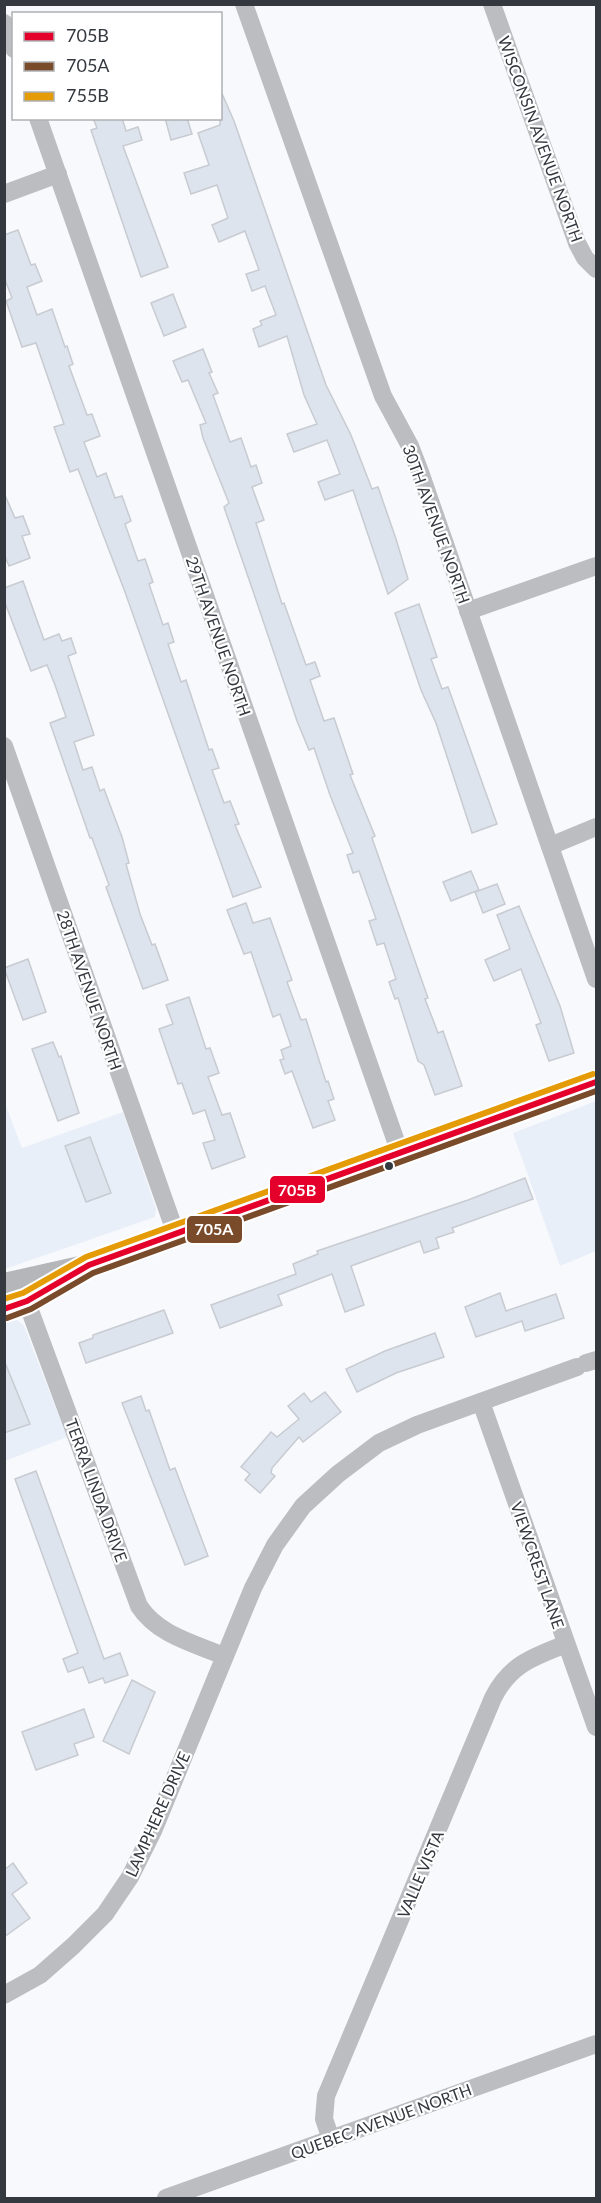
<svg xmlns="http://www.w3.org/2000/svg" width="601" height="2203" viewBox="0 0 601 2203" font-family="Lato,sans-serif">
  <style>
    .built { fill: #e9eff9 }
    .building { fill: #dde4ee; stroke: #c8cbd1; stroke-width: 1.5 }
    .lines { fill: none; stroke-linecap: round; stroke-linejoin: round }
    .minor { stroke: #bcbdc0; stroke-width: 18 }
    .major { stroke: #b4b6b9; stroke-width: 22 }
    .bus-1-casing { stroke: #fff; stroke-width: 10 }
    .bus-2-casing { stroke: #fff; stroke-width: 10 }
    .bus-3-casing { stroke: #fff; stroke-width: 10 }
    .bus-1 { stroke: #e4002b; stroke-width: 6 }
    .bus-2 { stroke: #7a4b2a; stroke-width: 6 }
    .bus-3 { stroke: #e49b06; stroke-width: 6 }
    .bus-dot { fill: #343940; stroke: #fff; stroke-width: 2 }
    .labels { text-anchor: middle; dominant-baseline: central; stroke-width: 4.5; stroke-linejoin: round; paint-order: stroke }
    .street-label { font-size: 16px; fill: #343940; stroke: #fff }
    .line-badge { stroke: #fff; stroke-width: 2 }
    .badge-label { font-size: 16px; text-anchor: middle; font-weight: bold; fill: #fff }
  </style>
  <rect width="100%" height="100%" fill="#f7f9fc"/>
  <!-- built -->
  <g class="built">
    <polygon points="4,1101 22,1148 123,1112 156,1209 155,1217 5,1269"/>
    <polygon points="596,1101 596,1251 560,1266 513,1133"/>
    <polygon points="14,1317 24,1326 67,1437 5,1461 5,1320"/>
  </g>
  <!-- building -->
  <g class="building">
    <polygon points="220,89 234,121 326,385 351,435 372,489 378,487 396,539 408,579 388,594 353,490 325,500 318,482 340,474 327,440 294,452 287,434 317,424 304,395 287,336 259,347 253,329 262,325 260,321 276,315 265,286 252,291 246,274 259,270 245,231 219,242 212,225 228,218 217,185 191,194 184,173 209,165 198,133 220,125"/>
    <polygon points="93,118 122,118 126,131 138,127 142,140 123,146 168,267 141,277 91,130 97,128"/>
    <polygon points="165,118 187,118 192,134 171,140"/>
    <polygon points="18,230 31,265 35,264 42,281 27,287 37,315 52,309 65,347 67,346 73,364 69,366 87,415 92,414 100,436 84,442 97,477 106,473 115,498 122,496 131,521 125,524 138,561 145,559 153,582 149,584 163,625 168,623 174,642 168,644 181,682 186,680 209,750 212,749 219,768 212,770 224,803 230,801 239,824 235,825 261,887 233,897 125,592 78,469 70,472 54,427 64,424 36,343 22,347 6,301 12,298 4,277 4,235"/>
    <polygon points="173,294 186,327 164,336 151,303"/>
    <polygon points="203,349 212,372 209,373 218,393 213,395 230,442 241,438 251,467 256,465 262,483 252,487 264,520 256,523 282,604 284,603 306,665 315,662 320,676 310,680 324,721 334,718 353,774 350,775 375,836 372,838 428,998 425,999 438,1033 443,1031 462,1086 435,1095 424,1065 418,1061 398,998 395,999 389,982 396,979 384,943 377,945 369,921 376,919 359,871 353,873 347,855 353,853 330,795 314,748 309,750 297,721 254,594 224,507 229,503 203,438 200,425 206,423 188,380 182,382 173,361"/>
    <polygon points="4,493 15,518 23,516 30,534 22,536 30,558 9,566 4,554"/>
    <polygon points="23,581 44,640 59,634 62,641 71,638 76,653 68,656 94,735 74,742 83,770 92,767 100,791 104,789 122,837 129,863 126,864 140,914 152,945 155,944 168,980 143,989 106,887 109,885 92,838 90,838 50,723 66,717 55,685 47,665 31,671 4,600 4,588"/>
    <polygon points="419,604 437,657 431,659 442,689 448,687 497,824 472,833 436,723 421,690 395,613"/>
    <polygon points="471,871 479,890 451,901 443,882"/>
    <polygon points="497,884 505,904 483,913 475,892"/>
    <polygon points="246,903 253,923 270,918 292,980 287,982 301,1020 306,1019 326,1082 328,1081 334,1099 328,1101 335,1120 313,1128 292,1071 285,1074 280,1060 284,1059 281,1050 291,1046 280,1014 273,1017 251,952 244,954 227,910"/>
    <polygon points="519,906 560,1006 574,1053 549,1061 536,1025 541,1023 521,969 494,981 485,960 510,949 497,915"/>
    <polygon points="28,959 46,1012 23,1020 4,968"/>
    <polygon points="189,997 206,1049 210,1048 219,1073 208,1077 222,1115 230,1113 245,1157 212,1169 203,1143 215,1140 205,1110 193,1114 182,1083 178,1084 159,1029 173,1024 166,1005"/>
    <polygon points="53,1042 59,1057 61,1056 79,1113 58,1121 32,1049"/>
    <polygon points="90,1137 111,1193 86,1202 65,1146"/>
    <polygon points="525,1178 533,1199 452,1228 454,1232 436,1238 439,1248 424,1253 420,1241 351,1266 364,1305 345,1312 332,1274 278,1295 282,1305 220,1328 211,1305 296,1274 293,1264 318,1254 317,1251 468,1200"/>
    <polygon points="500,1293 506,1311 556,1294 564,1318 525,1331 522,1321 476,1337 465,1307"/>
    <polygon points="164,1310 173,1333 86,1363 79,1343 93,1338 93,1335"/>
    <polygon points="435,1333 444,1357 396,1373 357,1392 346,1369 385,1351"/>
    <polygon points="4,1360 30,1424 4,1433"/>
    <polygon points="325,1392 341,1412 303,1442 299,1437 272,1468 271,1473 275,1476 260,1493 245,1480 250,1474 241,1467 271,1432 277,1437 299,1419 288,1406 304,1393 311,1402"/>
    <polygon points="141,1396 146,1411 149,1410 170,1470 175,1468 208,1556 185,1565 122,1403"/>
    <polygon points="36,1471 104,1659 120,1653 128,1675 105,1683 103,1678 89,1683 83,1667 68,1672 63,1659 78,1653 15,1479"/>
    <polygon points="132,1680 155,1692 129,1754 103,1741"/>
    <polygon points="84,1709 94,1737 74,1744 78,1755 36,1770 22,1732"/>
    <polygon points="13,1863 27,1883 12,1894 30,1918 4,1937 4,1870"/>
  </g>
  <g class="lines">
    <!-- minor -->
    <g class="minor">
      <polyline points="244,4 383,396 410,446 420,472 596,979"/>
      <polyline points="492,4 577,243 585,258 596,269"/>
      <polyline points="4,23 14,49"/>
      <polyline points="38,118 400,1153"/>
      <polyline points="4,194 58,174"/>
      <polyline points="468,611 596,566"/>
      <polyline points="4,746 176,1234"/>
      <polyline points="550,846 596,827"/>
      <path d="M22 1289 139 1606C158 1635 193 1643 224 1656"/>
      <polyline points="586,1363 596,1360"/>
      <polyline points="481,1402 596,1727"/>
      <polyline points="4,1995 40,1975 73,1946 105,1914 130,1877 153,1831 253,1588 275,1545 303,1506 338,1474 379,1443 417,1425 577,1367"/>
      <path d="M331 2139 324 2119 326 2096 493 1698C510 1664 533 1657 566 1644"/>
      <polyline points="166,2198 596,2044"/>
    </g>
    <!-- major -->
    <g class="major">
      <polyline points="4,1284 89,1265 596,1082"/>
      <polyline points="4,1309 27,1301 72,1275"/>
    </g>
    <!-- bus-1 casing -->
    <g class="bus-1-casing">
      <polyline id="bus-1" points="4,1309 27,1301 89,1265 596,1082"/>
    </g>
    <!-- bus-2 casing -->
    <g class="bus-2-casing">
      <polyline id="bus-2" points="7,1318 31,1309 93,1273 596,1091"/>
    </g>
    <!-- bus-3 casing -->
    <g class="bus-3-casing">
      <polyline id="bus-3" points="4,1299 23,1293 86,1257 593,1074"/>
    </g>
    <!-- bus-1 -->
    <use href="#bus-1" class="bus-1"/>
    <!-- bus-2 -->
    <use href="#bus-2" class="bus-2"/>
    <!-- bus-3 -->
    <use href="#bus-3" class="bus-3"/>
  </g>
  <!-- markers -->
  <circle class="bus-dot" cx="389" cy="1166" r="5"/>
  <g class="labels">
    <!-- street labels -->
    <g class="street-label">
      <text transform="translate(541 139) rotate(70)">WISCONSIN AVENUE NORTH</text>
      <text transform="translate(437 524) rotate(70)">30TH AVENUE NORTH</text>
      <text transform="translate(219 636) rotate(71)">29TH AVENUE NORTH</text>
      <text transform="translate(90 990) rotate(71)">28TH AVENUE NORTH</text>
      <text transform="translate(97 1490) rotate(70)">TERRA LINDA DRIVE</text>
      <text transform="translate(538 1565) rotate(71)">VIEWCREST LANE</text>
      <text transform="translate(157 1814) rotate(-66)">LAMPHERE DRIVE</text>
      <text transform="translate(420 1874) rotate(-67)">VALLE VISTA</text>
      <text transform="translate(381 2121) rotate(-20)">QUEBEC AVENUE NORTH</text>
    </g>
  </g>
  <g class="line-badge">
    <rect x="269" y="1175" width="57" height="29" rx="6" fill="#e4002b"/>
    <rect x="186" y="1215" width="57" height="29" rx="6" fill="#7a4b2a"/>
  </g>
  <g class="badge-label">
    <text x="297" y="1196">705B</text>
    <text x="214" y="1235">705A</text>
  </g>
  <!-- border -->
  <rect width="601" height="2203" fill="none" stroke="#343940" stroke-width="12"/>
  <!-- legend -->
  <rect x="12" y="12" width="210" height="108" fill="#ffffff" stroke="#aeb0b3" stroke-width="1.5"/>
  <rect x="24" y="32" width="30" height="9" fill="#e4002b" stroke="#aeb0b3" stroke-width="1.5"/>
  <text x="66" y="42" font-size="18" fill="#343940">705B</text>
  <rect x="24" y="62" width="30" height="9" fill="#7a4b2a" stroke="#aeb0b3" stroke-width="1.5"/>
  <text x="66" y="72" font-size="18" fill="#343940">705A</text>
  <rect x="24" y="92" width="30" height="9" fill="#e49b06" stroke="#aeb0b3" stroke-width="1.5"/>
  <text x="66" y="102" font-size="18" fill="#343940">755B</text>
</svg>
